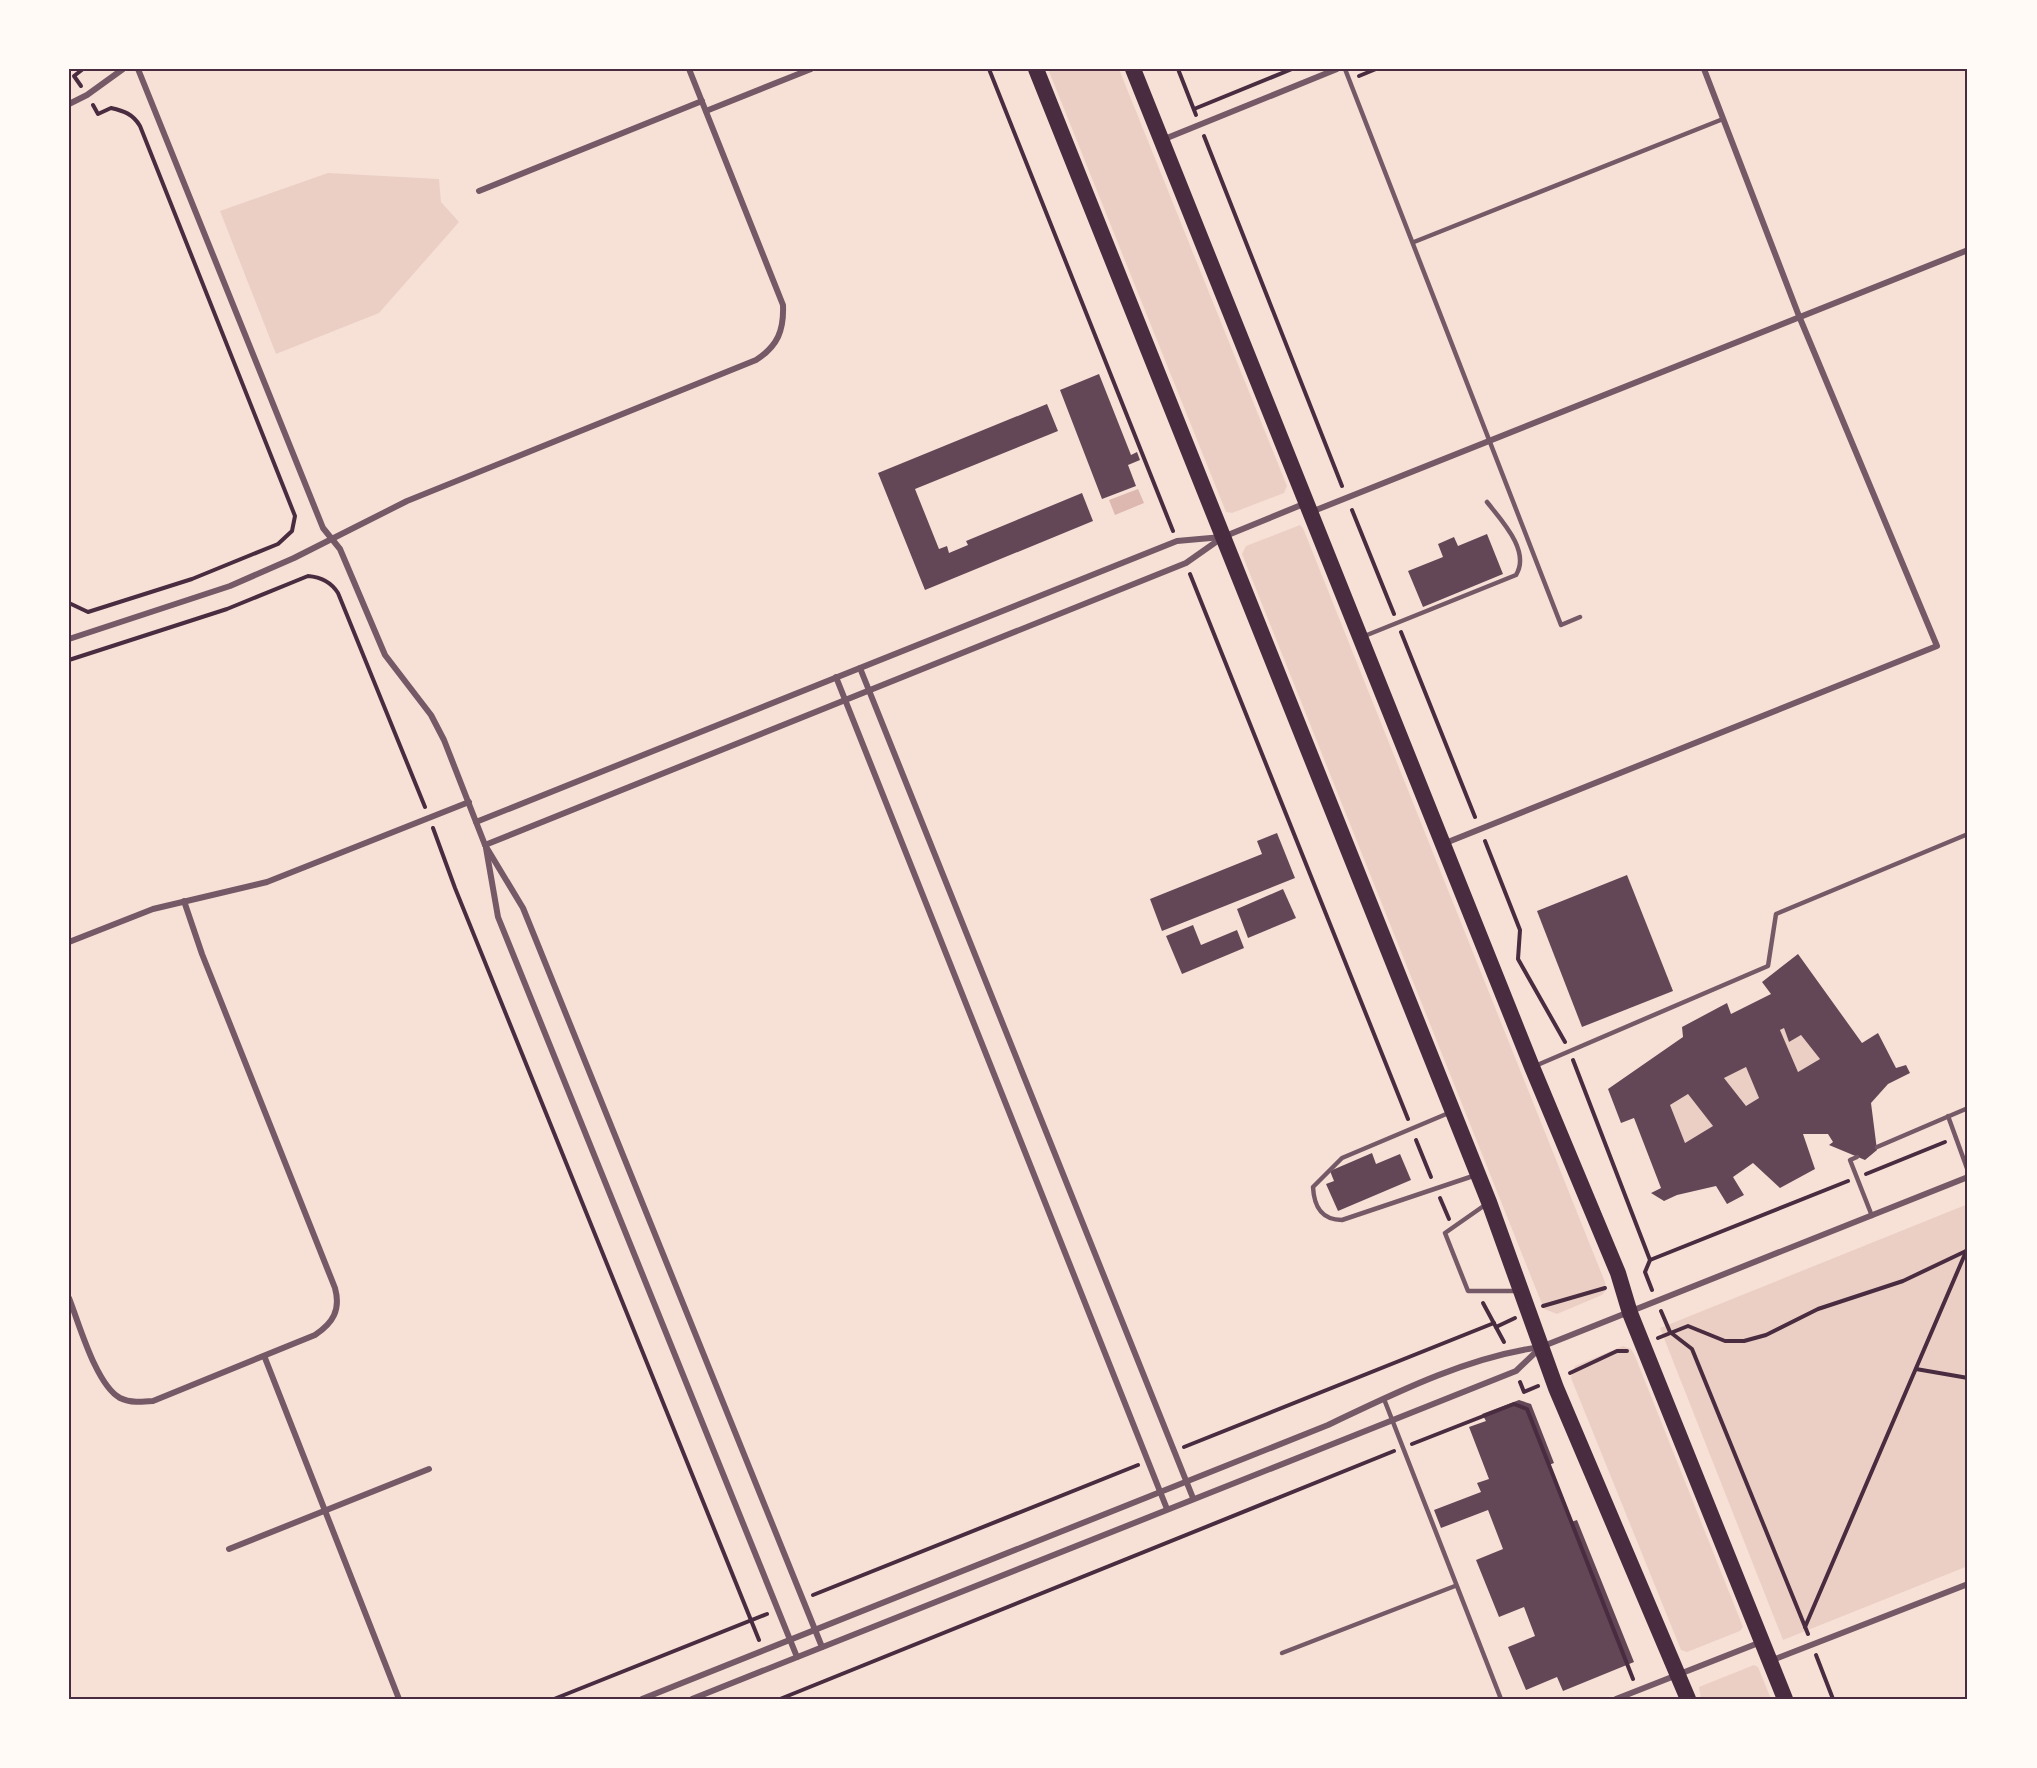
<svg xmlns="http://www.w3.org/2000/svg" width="2037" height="1768" viewBox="0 0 2037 1768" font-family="Mulish,sans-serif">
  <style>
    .green { fill: #ebcfc5 }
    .water { fill: #dcb8b0 }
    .building { fill: #644757; fill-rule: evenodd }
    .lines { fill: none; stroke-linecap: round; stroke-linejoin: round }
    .path { stroke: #4a2c40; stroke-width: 4 }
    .service { stroke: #755966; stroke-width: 4.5 }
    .minor { stroke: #755966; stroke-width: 6 }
    .trunk { stroke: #4a2c40; stroke-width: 16 }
    .neatline { fill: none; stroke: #4a2c40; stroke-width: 2 }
  </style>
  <rect width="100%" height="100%" fill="#f7e1d7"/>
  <!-- green -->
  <g class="green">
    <polygon points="1048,69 1119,69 1287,486 1284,493 1232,513 1226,512"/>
    <polygon points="328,173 439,179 441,202 459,222 379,313 276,354 220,211"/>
    <polygon points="1300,525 1303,528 1605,1282 1606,1290 1602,1295 1557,1314 1544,1309 1242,554 1246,546"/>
    <polygon points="1784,1028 1789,1042 1801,1035 1820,1059 1798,1072 1780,1030"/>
    <polygon points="1746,1067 1759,1098 1746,1106 1724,1078"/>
    <polygon points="1688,1094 1713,1126 1685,1143 1670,1105"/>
    <polygon points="1968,1204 1968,1566 1783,1640 1660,1328"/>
    <polygon points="1623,1346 1631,1349 1635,1356 1743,1627 1740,1631 1687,1652 1681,1650 1571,1378 1575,1366"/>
    <polygon points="1754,1665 1758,1667 1771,1699 1701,1699 1699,1687"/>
  </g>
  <!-- water -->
  <polygon class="water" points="1138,489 1144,503 1115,515 1109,500"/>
  <!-- building -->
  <g class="building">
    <polygon points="1099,374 1131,455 1137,452 1140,460 1128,465 1136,486 1102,499 1060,390"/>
    <polygon points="1047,404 1058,431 915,489 939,549 947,546 949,553 968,545 966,541 1082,493 1093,521 925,590 878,473"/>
    <polygon points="1487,534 1503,574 1423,607 1408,571 1443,557 1438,544 1454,537 1458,546"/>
    <polygon points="1277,833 1295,878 1162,931 1150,899 1262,854 1257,841"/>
    <polygon points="1627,875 1673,991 1582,1027 1537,911"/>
    <polygon points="1283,889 1296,918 1248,938 1237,909"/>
    <polygon points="1193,925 1201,945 1237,930 1244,948 1182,974 1166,936"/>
    <path d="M1798 954 1862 1043 1878 1033 1896 1068 1906 1065 1910 1073 1888 1084 1871 1103 1877 1150 1865 1160 1829 1145 1833 1142 1828 1134H1803L1815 1169 1780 1188 1753 1163 1733 1177 1744 1195 1727 1204 1716 1186 1677 1195 1664 1201 1651 1193 1661 1188 1634 1118 1621 1123 1608 1089 1683 1037 1682 1027 1727 1003 1731 1014 1771 994 1762 982ZM1784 1028 1789 1042 1801 1035 1820 1059 1798 1072 1780 1030ZM1746 1067 1759 1098 1746 1106 1724 1078ZM1688 1094 1713 1126 1685 1143 1670 1105Z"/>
    <polygon points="1372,1153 1376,1164 1400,1154 1411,1180 1338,1211 1326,1184 1334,1181 1330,1171"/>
    <polygon points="1519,1400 1531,1404 1554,1463 1549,1465 1571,1522 1577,1520 1634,1662 1563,1691 1557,1677 1526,1690 1508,1647 1535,1636 1524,1607 1499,1617 1476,1560 1503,1549 1488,1510 1441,1528 1434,1510 1481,1492 1477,1483 1489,1479 1469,1427 1486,1421 1482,1414"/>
  </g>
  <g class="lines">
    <!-- path -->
    <g class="path">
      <polyline points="989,69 1173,531"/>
      <polyline points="1178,69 1196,115"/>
      <polyline points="1359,76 1376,69"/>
      <polyline points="81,86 74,76 83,69"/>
      <polyline points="1194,109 1292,69"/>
      <polyline points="1204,136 1342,486"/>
      <polyline points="1352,510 1394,614"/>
      <polyline points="1190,574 1408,1119"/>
      <path d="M69 603 88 612 192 579 278 544 292 531 295 516 140 126C133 114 124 111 111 108L98 114 93 105"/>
      <polyline points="1401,632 1475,817"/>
      <path d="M69 660 227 609 308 576C321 577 331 582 338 593L425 807"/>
      <polyline points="433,828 455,888 759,1640"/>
      <polyline points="1485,841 1520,930 1518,959 1565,1042"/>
      <polyline points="1573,1060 1650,1260 1645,1272 1652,1290"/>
      <polyline points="1416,1140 1431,1177"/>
      <polyline points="1866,1174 1945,1142"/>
      <polyline points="1440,1198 1449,1219"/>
      <polyline points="1650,1260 1848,1181"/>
      <polyline points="1483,1303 1504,1342"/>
      <polyline points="1543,1306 1605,1288"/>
      <polyline points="1661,1311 1670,1332 1692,1349 1808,1634"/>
      <polyline points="1496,1327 1515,1318"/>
      <polyline points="1658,1338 1688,1326 1725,1341 1744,1341 1766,1335 1818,1309 1903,1281 1966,1251"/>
      <polyline points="1916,1369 1968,1378"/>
      <polyline points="1570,1373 1617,1351 1627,1351"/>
      <polyline points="1520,1382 1524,1392 1538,1386"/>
      <polyline points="1412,1444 1514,1404 1527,1409 1633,1679"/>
      <polyline points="1184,1447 1494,1323"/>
      <polyline points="813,1595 1138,1465"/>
      <polyline points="1805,1627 1968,1247"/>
      <polyline points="1816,1655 1833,1699"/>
      <polyline points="554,1699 767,1614"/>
      <polyline points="780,1699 1394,1451"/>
    </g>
    <!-- service -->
    <g class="service">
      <polyline points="1345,69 1561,625 1580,617"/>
      <polyline points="1414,242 1723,119"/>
      <path d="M1362 637 1516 575C1531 551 1501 520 1487 502"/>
      <polyline points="1535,1066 1768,966 1776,914 1968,834"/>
      <path d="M1451 1112 1342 1158 1313 1187C1314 1206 1321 1220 1342 1220L1476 1175"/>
      <polyline points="1948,1116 1968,1171"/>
      <polyline points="1877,1147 1968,1108"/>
      <polyline points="1857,1157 1850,1160 1872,1216"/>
      <polyline points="1485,1205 1445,1233 1468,1291 1516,1291"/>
      <polyline points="1384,1399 1501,1699"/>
      <polyline points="1282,1653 1455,1586"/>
    </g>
    <!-- minor -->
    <g class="minor">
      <polyline points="138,69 323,528 340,549 385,655 431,715 444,740 485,845 523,908 822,1647"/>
      <polyline points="69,104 87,95 123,69"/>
      <polyline points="706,111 811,69"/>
      <polyline points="1162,140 1337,69"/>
      <polyline points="479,191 702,101"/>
      <polyline points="1311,512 1968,250"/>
      <path d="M69 639 230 586 294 558 407 501 756 360C778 346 784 330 783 305L689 69"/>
      <polyline points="860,668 1193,1498"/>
      <polyline points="836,677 1167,1509"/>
      <polyline points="476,822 1177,541 1222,537"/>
      <polyline points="1443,844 1937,646 1799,316 1704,69"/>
      <polyline points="485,845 1186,563 1223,537 1306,503"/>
      <polyline points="486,848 498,917 797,1657"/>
      <polyline points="69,942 153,909 267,882 469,802"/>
      <path d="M69 1298C79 1323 96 1385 120 1398 130 1403 142 1402 153 1401L315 1335C333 1323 341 1310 335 1288L202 954 184 901"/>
      <polyline points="265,1358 399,1699"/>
      <polyline points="229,1549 429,1469"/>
      <polyline points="1770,1661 1968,1584"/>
      <path d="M642 1699 1328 1425C1395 1393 1467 1357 1541 1347L1968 1177"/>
      <polyline points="692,1699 1516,1371 1540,1348"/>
      <polyline points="1616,1699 1761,1642"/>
    </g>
    <!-- trunk -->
    <g class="trunk">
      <polyline points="1036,69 1489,1202 1556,1388 1688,1699"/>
      <polyline points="1133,69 1532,1067 1618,1273 1630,1313 1785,1699"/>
    </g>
  </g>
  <!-- border -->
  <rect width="2037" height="1768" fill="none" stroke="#fffaf5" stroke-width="141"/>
  <rect x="70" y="70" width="1896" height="1628" class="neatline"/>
</svg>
